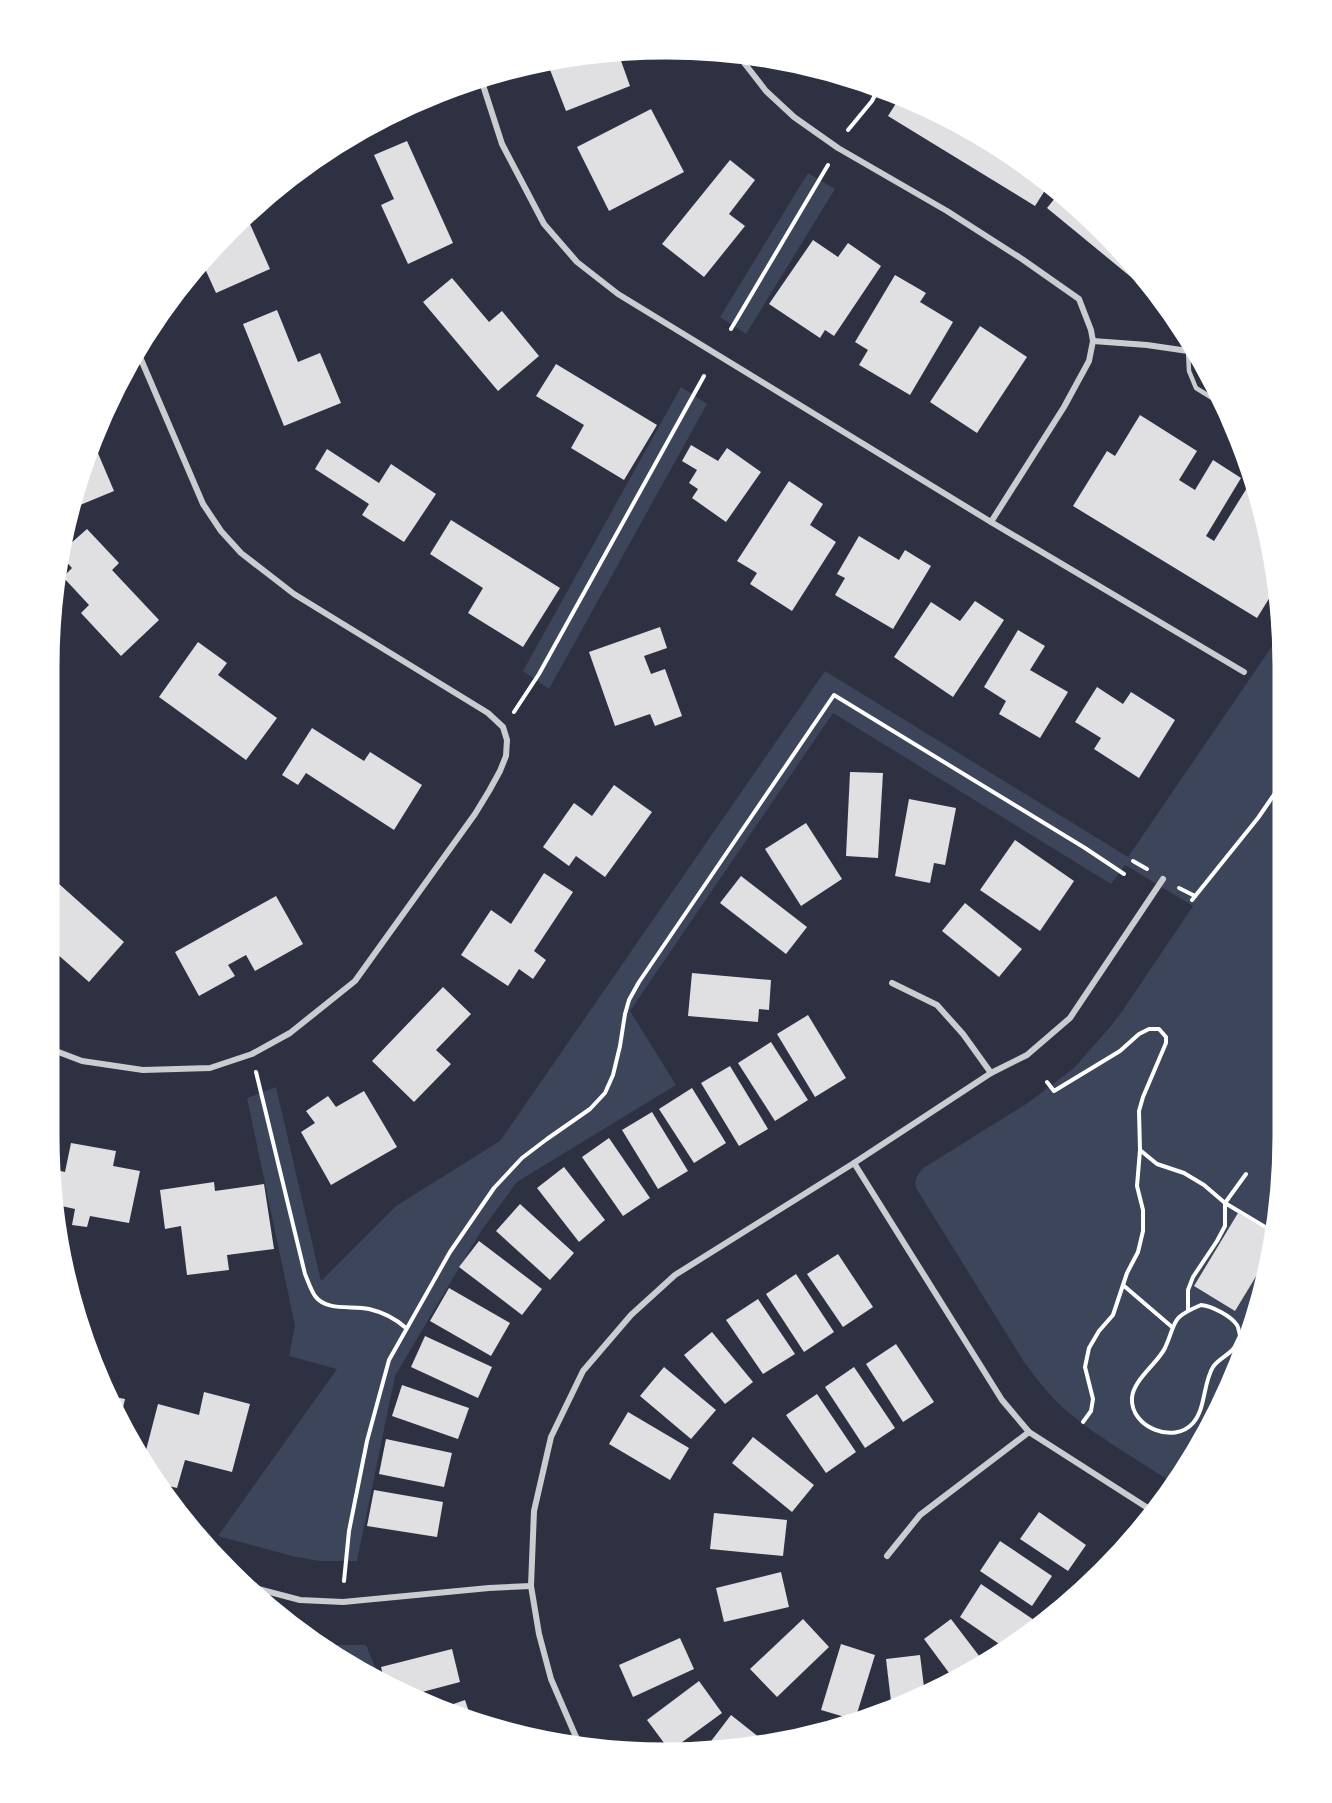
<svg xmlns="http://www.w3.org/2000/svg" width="1332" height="1803" viewBox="0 0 1332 1803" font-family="Mulish,sans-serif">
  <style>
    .green { fill: #3c4559 }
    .building { fill: #e0e0e3 }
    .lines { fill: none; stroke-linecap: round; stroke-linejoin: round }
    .path { stroke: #fff; stroke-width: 4 }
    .service { stroke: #caccd0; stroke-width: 4.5 }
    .minor { stroke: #caccd0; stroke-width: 6 }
    .rim { fill: none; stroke: #fff; stroke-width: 3 }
  </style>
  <rect width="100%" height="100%" fill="#2d3142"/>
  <!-- green -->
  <g class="green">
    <polygon points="808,173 835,189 746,334 720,317"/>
    <polygon points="681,387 707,404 549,689 523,671"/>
    <path d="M1279 636 1283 1178 1251 1335 1201 1446 1174 1484C1140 1461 1102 1440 1070 1414 1052 1399 1038 1381 1024 1362L916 1188C914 1178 918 1174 925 1167L1029 1102 1074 1068 1110 1027 1123 1010 1193 906 1125 865 1111 884 833 713 630 1011 676 1085 517 1182 481 1231 395 1376 357 1561H319L292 1556 218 1536 337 1369 289 1356 295 1326 247 1098 276 1087 321 1281 396 1206 500 1141 825 671 1128 857Z"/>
    <polygon points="316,1645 366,1645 383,1686 322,1651"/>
  </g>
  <!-- building -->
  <g class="building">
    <polygon points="626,49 641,50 620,58 630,86 566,111 547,62"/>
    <polygon points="900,97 975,131 1049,184 1035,206 888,116"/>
    <polygon points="651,109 684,172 609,211 577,147"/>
    <polygon points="407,141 453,243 408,264 381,205 394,199 374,155"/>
    <polygon points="730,160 755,180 729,214 745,226 704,277 662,244"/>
    <polygon points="1060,192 1074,202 1156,290 1165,305 1047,208"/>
    <polygon points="246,215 270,269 216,293 202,262 229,229"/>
    <polygon points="813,240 838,257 848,243 881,266 834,336 825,330 820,338 769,304"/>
    <polygon points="895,275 926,293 920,302 953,322 910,395 859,365 868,350 855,342"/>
    <polygon points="452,278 489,322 502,311 539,356 498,391 423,302"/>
    <polygon points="277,310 298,362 320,353 341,403 284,426 243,324"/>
    <polygon points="980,326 1027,357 977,433 930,402"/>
    <polygon points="556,364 657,425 624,480 571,448 584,425 536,396"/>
    <polygon points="1140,415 1197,451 1179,480 1195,490 1213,460 1241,478 1206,536 1214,541 1250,483 1252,484 1278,584 1257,618 1073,506 1107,451 1115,456"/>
    <polygon points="92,439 114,491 68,510 69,506"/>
    <polygon points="691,445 718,461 727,448 761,472 726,522 692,498 698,489 689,483 697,470 682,461"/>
    <polygon points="327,449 379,483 391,464 436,494 404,542 362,515 369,504 315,469"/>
    <polygon points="789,481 823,504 810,525 836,542 792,611 750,584 757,573 737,561"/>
    <polygon points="451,520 560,588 523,647 468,613 483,588 430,554"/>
    <polygon points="87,529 119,563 112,570 159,620 121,656 81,613 89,605 63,577 72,568 61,556 61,552"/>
    <polygon points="859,536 899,560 905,550 931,566 893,629 835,595 845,578 837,574"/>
    <polygon points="975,601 1004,620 953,697 894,657 931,602 960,621"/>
    <polygon points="660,627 667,648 644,656 651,674 665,669 682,716 655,726 650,714 615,726 589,652"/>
    <polygon points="1018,630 1045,646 1030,670 1068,692 1040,738 999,714 1006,701 984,687"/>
    <polygon points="198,642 227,663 218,675 277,718 246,760 159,697"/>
    <polygon points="1097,687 1123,704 1131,692 1175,720 1139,778 1094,749 1101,738 1075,722"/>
    <polygon points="312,728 364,761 370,752 422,785 394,830 306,773 298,785 282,775"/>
    <polygon points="850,772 883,773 878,858 846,856"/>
    <polygon points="614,785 652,812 605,877 576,856 569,866 543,847 574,803 592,816"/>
    <polygon points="909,799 956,808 945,865 934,863 930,883 895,876"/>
    <polygon points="806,823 842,879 801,906 765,849"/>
    <polygon points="1015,840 1074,881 1040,931 980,890"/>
    <polygon points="544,873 573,892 534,951 546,960 533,979 519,969 508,986 461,955 491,910 511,924"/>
    <polygon points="49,875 124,942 89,982 48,946 49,938 55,931 49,926"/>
    <polygon points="741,876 807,927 786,954 720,903"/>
    <polygon points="276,896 303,944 255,971 246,955 228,965 235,976 199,996 175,952"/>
    <polygon points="965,903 1022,949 999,977 942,931"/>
    <polygon points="692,973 771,980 769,1010 759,1009 758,1022 688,1016"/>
    <polygon points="443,987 471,1014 436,1050 451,1064 414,1102 372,1061"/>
    <polygon points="808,1015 846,1078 815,1097 777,1034"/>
    <polygon points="771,1042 808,1100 775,1121 738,1063"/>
    <polygon points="730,1066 768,1129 739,1146 701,1083"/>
    <polygon points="692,1088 726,1143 694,1163 659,1109"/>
    <polygon points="364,1091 397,1147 331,1185 301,1132 315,1123 306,1111 328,1096 336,1107"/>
    <polygon points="652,1112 688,1171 658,1189 622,1130"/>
    <polygon points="609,1138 650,1198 623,1216 582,1157"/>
    <polygon points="71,1143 116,1151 113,1166 140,1171 129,1223 90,1216 87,1227 72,1225 75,1209 57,1205 52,1169 65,1172"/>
    <polygon points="564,1167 605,1220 579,1242 537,1188"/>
    <polygon points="214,1182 215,1191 264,1184 274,1249 227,1255 229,1270 187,1275 181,1226 165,1229 160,1190"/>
    <polygon points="520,1204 574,1253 550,1280 496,1231"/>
    <polygon points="1238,1213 1272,1233 1266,1260 1235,1311 1194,1286"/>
    <polygon points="479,1241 542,1289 522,1315 459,1267"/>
    <polygon points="838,1254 873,1307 843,1327 807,1274"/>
    <polygon points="796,1274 834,1332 804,1352 766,1294"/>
    <polygon points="449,1288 510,1323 491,1356 430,1321"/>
    <polygon points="758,1299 795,1354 763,1374 726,1320"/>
    <polygon points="712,1332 753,1382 725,1404 684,1355"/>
    <polygon points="425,1336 492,1367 478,1398 411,1367"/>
    <polygon points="896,1344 934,1402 903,1422 866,1364"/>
    <polygon points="664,1367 716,1410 691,1439 640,1396"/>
    <polygon points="854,1367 895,1428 865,1448 825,1387"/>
    <polygon points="402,1385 469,1408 458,1439 392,1416"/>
    <polygon points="204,1392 250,1404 232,1472 185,1460 177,1488 160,1484 143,1462 158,1404 199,1415"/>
    <polygon points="817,1394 856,1452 826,1473 786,1415"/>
    <polygon points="110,1396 125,1399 120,1421"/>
    <polygon points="628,1412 689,1448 670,1480 609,1444"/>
    <polygon points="753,1437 814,1485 792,1512 732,1463"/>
    <polygon points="386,1439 452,1453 444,1487 379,1474"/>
    <polygon points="374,1490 443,1502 437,1537 367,1526"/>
    <polygon points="1039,1512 1086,1545 1068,1571 1020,1539"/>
    <polygon points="714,1513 787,1520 783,1556 710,1549"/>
    <polygon points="1000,1541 1052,1576 1032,1606 980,1571"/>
    <polygon points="781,1572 789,1607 724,1622 716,1588"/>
    <polygon points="981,1584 1034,1620 1019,1642 1008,1650 960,1617"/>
    <polygon points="803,1619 829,1647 777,1697 750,1669"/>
    <polygon points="951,1619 986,1665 975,1672 955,1681 924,1639"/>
    <polygon points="680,1638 694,1669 633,1697 619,1665"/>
    <polygon points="841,1644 875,1655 855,1720 821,1710"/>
    <polygon points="452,1649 460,1682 407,1696 386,1687 381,1667"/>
    <polygon points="920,1655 925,1695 892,1710 886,1659"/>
    <polygon points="699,1681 722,1713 670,1751 647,1720"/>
    <polygon points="465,1700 471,1718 442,1708"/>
    <polygon points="731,1715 760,1738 756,1744 702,1753"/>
  </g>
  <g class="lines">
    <!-- path -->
    <g class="path">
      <polyline points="848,130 872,101 879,87"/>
      <polyline points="731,329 828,165"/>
      <polyline points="514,712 539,674 704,376"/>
      <polyline points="1133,861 1147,869"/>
      <polyline points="1179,888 1195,896"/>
      <polyline points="1192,900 1258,818 1280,786"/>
      <path d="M256 1072 305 1274C308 1281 311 1290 315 1296 327 1312 352 1305 369 1309 382 1312 396 1319 406 1328"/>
      <polyline points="1047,1082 1054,1091 1120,1051 1139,1034 1149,1029 1159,1029 1166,1037 1166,1043 1143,1097 1139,1111 1140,1150 1137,1186 1143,1210 1143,1231 1138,1252 1127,1273 1113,1315 1099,1331 1089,1348 1085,1367 1093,1399 1091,1411 1083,1422"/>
      <polyline points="1140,1150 1157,1164 1184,1173 1204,1185 1225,1203 1272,1231"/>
      <polyline points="1123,1285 1172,1327"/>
      <path d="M1201 1305C1212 1306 1231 1316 1237 1325 1239 1328 1239 1332 1240 1336 1238 1339 1236 1345 1234 1348 1229 1355 1218 1359 1213 1367 1203 1383 1206 1408 1193 1423 1174 1445 1130 1427 1132 1398 1133 1380 1157 1364 1165 1348 1177 1321 1170 1318 1201 1305Z"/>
      <polyline points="1188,1310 1188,1290 1193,1277 1217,1241 1225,1226 1225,1203 1246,1174"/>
      <polyline points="1240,1336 1250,1339"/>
      <polyline points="344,1581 349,1531 367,1441 389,1360 450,1252 494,1188 522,1158 547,1139 590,1109 605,1093 613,1075 620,1046 625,1014 629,1000 639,982 834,695 1085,848 1124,874"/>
    </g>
    <!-- service -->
    <polyline class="service" points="1188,351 1189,371 1196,388 1222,404"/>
    <!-- minor -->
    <g class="minor">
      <polyline points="739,53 745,64 766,91 794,117 838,148 947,211 1022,259 1079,299 1091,330 1093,341 1089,361 1064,407 991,522"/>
      <polyline points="481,79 502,144 544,224 577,262 618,294 991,522 1244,672"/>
      <polyline points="1093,341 1147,345 1188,351 1191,349"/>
      <polyline points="892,983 937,1005 963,1034 991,1073"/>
      <polyline points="48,1048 82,1061 143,1070 210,1068 252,1054 290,1033 355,981 475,814 489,791 500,771 506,756 507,740 503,727 488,713 294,594 241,553 221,531 203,504 137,350"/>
      <polyline points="854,1163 1002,1400 1029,1432 1154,1512"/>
      <polyline points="887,1556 920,1515 1029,1432"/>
      <polyline points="243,1585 300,1600 343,1602 489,1588 531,1586"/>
      <polyline points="564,1744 576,1737"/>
      <polyline points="583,1746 576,1737 551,1679 539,1634 531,1586 534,1511 551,1437 583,1371 631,1315 675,1275 854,1163 991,1073 1027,1055 1070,1018 1163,879"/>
    </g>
  </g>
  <!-- crop -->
  <path d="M0 0H1332V1803H0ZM666 58H666A608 608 0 0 1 1274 666V1136A608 608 0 0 1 666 1744H666A608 608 0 0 1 58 1136V666A608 608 0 0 1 666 58Z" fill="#fff" fill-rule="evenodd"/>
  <path class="rim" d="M666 58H666A608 608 0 0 1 1274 666V1136A608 608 0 0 1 666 1744H666A608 608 0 0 1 58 1136V666A608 608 0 0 1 666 58Z"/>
</svg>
